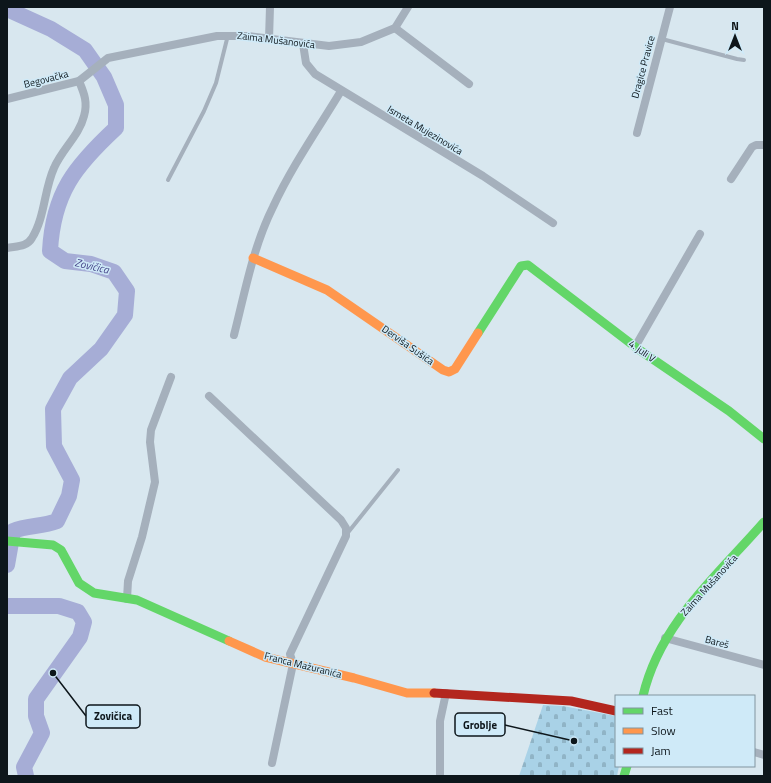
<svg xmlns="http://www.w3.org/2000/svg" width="771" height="783" viewBox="0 0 771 783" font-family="'Titillium Web',sans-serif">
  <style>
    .cemetery { fill: url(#cemetery-stones) }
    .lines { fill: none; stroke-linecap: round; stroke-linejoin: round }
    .river { stroke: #a6add6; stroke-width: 16 }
    .lane { stroke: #a5b0bc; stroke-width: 4 }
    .street { stroke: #a5b0bc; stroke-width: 8 }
    .fast { stroke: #63d668; stroke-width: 9 }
    .slow { stroke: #ff974d; stroke-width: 9 }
    .jam { stroke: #b3261e; stroke-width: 9 }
    .labels { text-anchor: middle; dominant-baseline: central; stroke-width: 3; stroke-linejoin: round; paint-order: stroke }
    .street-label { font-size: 10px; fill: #0d161b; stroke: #cfeaf8 }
    .water-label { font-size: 11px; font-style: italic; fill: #464489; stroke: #cfeaf8 }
    .leader { fill: none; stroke: #0d161b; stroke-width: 1.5 }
    .callout-dot { fill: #0d161b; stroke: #cfeaf8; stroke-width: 1.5 }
    .callout { fill: #cfeaf8; stroke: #0d161b; stroke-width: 1.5 }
    .callout-label { font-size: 11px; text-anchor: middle; font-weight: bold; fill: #0d161b }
  </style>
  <defs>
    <pattern id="cemetery-stones" width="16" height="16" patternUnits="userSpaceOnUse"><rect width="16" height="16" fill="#a9d2e7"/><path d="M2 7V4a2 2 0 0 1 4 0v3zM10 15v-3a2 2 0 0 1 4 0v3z" fill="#90b4c6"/></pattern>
  </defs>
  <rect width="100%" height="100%" fill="#d8e7ef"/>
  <!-- cemetery -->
  <polygon class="cemetery" points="543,705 563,706 616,716 616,766 619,766 617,776 519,776"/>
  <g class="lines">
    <!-- river -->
    <g class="river">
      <path d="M7 9 51 29 85 50 104 77 116 105V128C75 166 53 193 50 251L65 261 91 264 114 272 127 291 125 315 101 349 70 378 53 409 54 446 72 480 69 496 57 521C42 527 27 525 13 531L7 565"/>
      <polyline points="7,606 59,606 78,612 84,622 80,637 36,699 36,716 42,733 24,767 26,776"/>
    </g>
    <!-- lane -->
    <g class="lane">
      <polyline points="662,39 737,59 744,60"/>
      <polyline points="168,180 204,111 216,83 228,35"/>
      <polyline points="346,535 398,470"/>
    </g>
    <!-- street -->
    <g class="street">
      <polyline points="395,28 469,84"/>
      <polyline points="269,39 270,7"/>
      <polyline points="303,44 306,63 315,74 483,176 553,223"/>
      <polyline points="7,99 79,81 108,58 217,36 248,36 329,46 361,42 395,28 408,7"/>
      <polyline points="637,133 670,7"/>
      <polyline points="731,179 752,147 756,145 764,145"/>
      <path d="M7 248C16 246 27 247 32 238 45 217 44 190 54 168 62 149 79 136 84 116 88 102 84 93 79 81"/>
      <path d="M234 335C245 292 253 247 273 207 292 166 318 129 341 91"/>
      <polyline points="635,347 700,234"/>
      <polyline points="209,396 341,520 346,528 346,536 290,654 293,664 272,763"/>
      <polyline points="127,599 128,581 142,537 155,482 150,442 151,430 171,377"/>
      <polyline points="665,638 764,665"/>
      <polyline points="754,752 764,755"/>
      <polyline points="440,776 440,721 446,693"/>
    </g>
    <!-- fast -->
    <g class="fast">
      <polyline points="478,333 521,266 528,265 638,349 729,411 764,439"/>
      <polyline points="7,541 53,545 61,550 79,583 94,593 137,600 229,641"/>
      <path d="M643 696C660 623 717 576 764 522"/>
      <polyline points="624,776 627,766"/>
    </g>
    <!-- slow -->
    <g class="slow">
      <polyline points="253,258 327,290 443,370 449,372 455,369 478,333"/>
      <polyline points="229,641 265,657 354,678 407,693 434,693"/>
    </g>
    <!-- jam -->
    <polyline class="jam" points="434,693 571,701 616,711"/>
  </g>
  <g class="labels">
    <!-- street labels -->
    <g class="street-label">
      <text transform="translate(276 40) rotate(7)">Zaima Mušanovića</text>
      <text transform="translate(643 67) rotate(-75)">Dragice Pravice</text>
      <text transform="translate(46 79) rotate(-14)">Begovačka</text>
      <text transform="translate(425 130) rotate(31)">Ismeta Mujezinovića</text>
      <text transform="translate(408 345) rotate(35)">Derviša Sušića</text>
      <text transform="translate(642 351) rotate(35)">4. juli V</text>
      <text transform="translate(709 585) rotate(-48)">Zaima Mušanovića</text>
      <text transform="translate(717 642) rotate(15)">Bareš</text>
      <text transform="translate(303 665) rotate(14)">Franca Mažuranića</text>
    </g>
    <!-- water labels -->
    <g class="water-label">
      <text transform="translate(92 266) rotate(13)">Zovičica</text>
    </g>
  </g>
  <!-- callouts -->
  <path class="leader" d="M53 673L86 716M574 741L505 725"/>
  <g class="callout-dot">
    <circle cx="53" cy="673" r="4"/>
    <circle cx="574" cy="741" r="4"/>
  </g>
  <g class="callout">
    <rect x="86" y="705" width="54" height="23" rx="4"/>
    <rect x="455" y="713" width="50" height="23" rx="4"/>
  </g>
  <g class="callout-label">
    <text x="113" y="720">Zovičica</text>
    <text x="480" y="729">Groblje</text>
  </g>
  <!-- border -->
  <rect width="771" height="783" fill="none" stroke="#0d161b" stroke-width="16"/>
  <!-- legend -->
  <rect x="615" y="695" width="140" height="72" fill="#cfeaf8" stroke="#8195a0"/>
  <rect x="623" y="708" width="20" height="6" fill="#63d668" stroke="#8195a0"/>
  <text x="651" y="715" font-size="12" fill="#0d161b">Fast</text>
  <rect x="623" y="728" width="20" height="6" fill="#ff974d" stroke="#8195a0"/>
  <text x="651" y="735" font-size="12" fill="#0d161b">Slow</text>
  <rect x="623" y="748" width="20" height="6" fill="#b3261e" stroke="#8195a0"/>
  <text x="651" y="755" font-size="12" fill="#0d161b">Jam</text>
  <!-- north arrow -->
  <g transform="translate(735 36)" stroke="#cfeaf8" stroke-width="3" paint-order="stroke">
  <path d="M0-3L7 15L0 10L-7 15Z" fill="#0d161b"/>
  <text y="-6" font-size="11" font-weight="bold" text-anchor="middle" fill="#0d161b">N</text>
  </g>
</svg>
